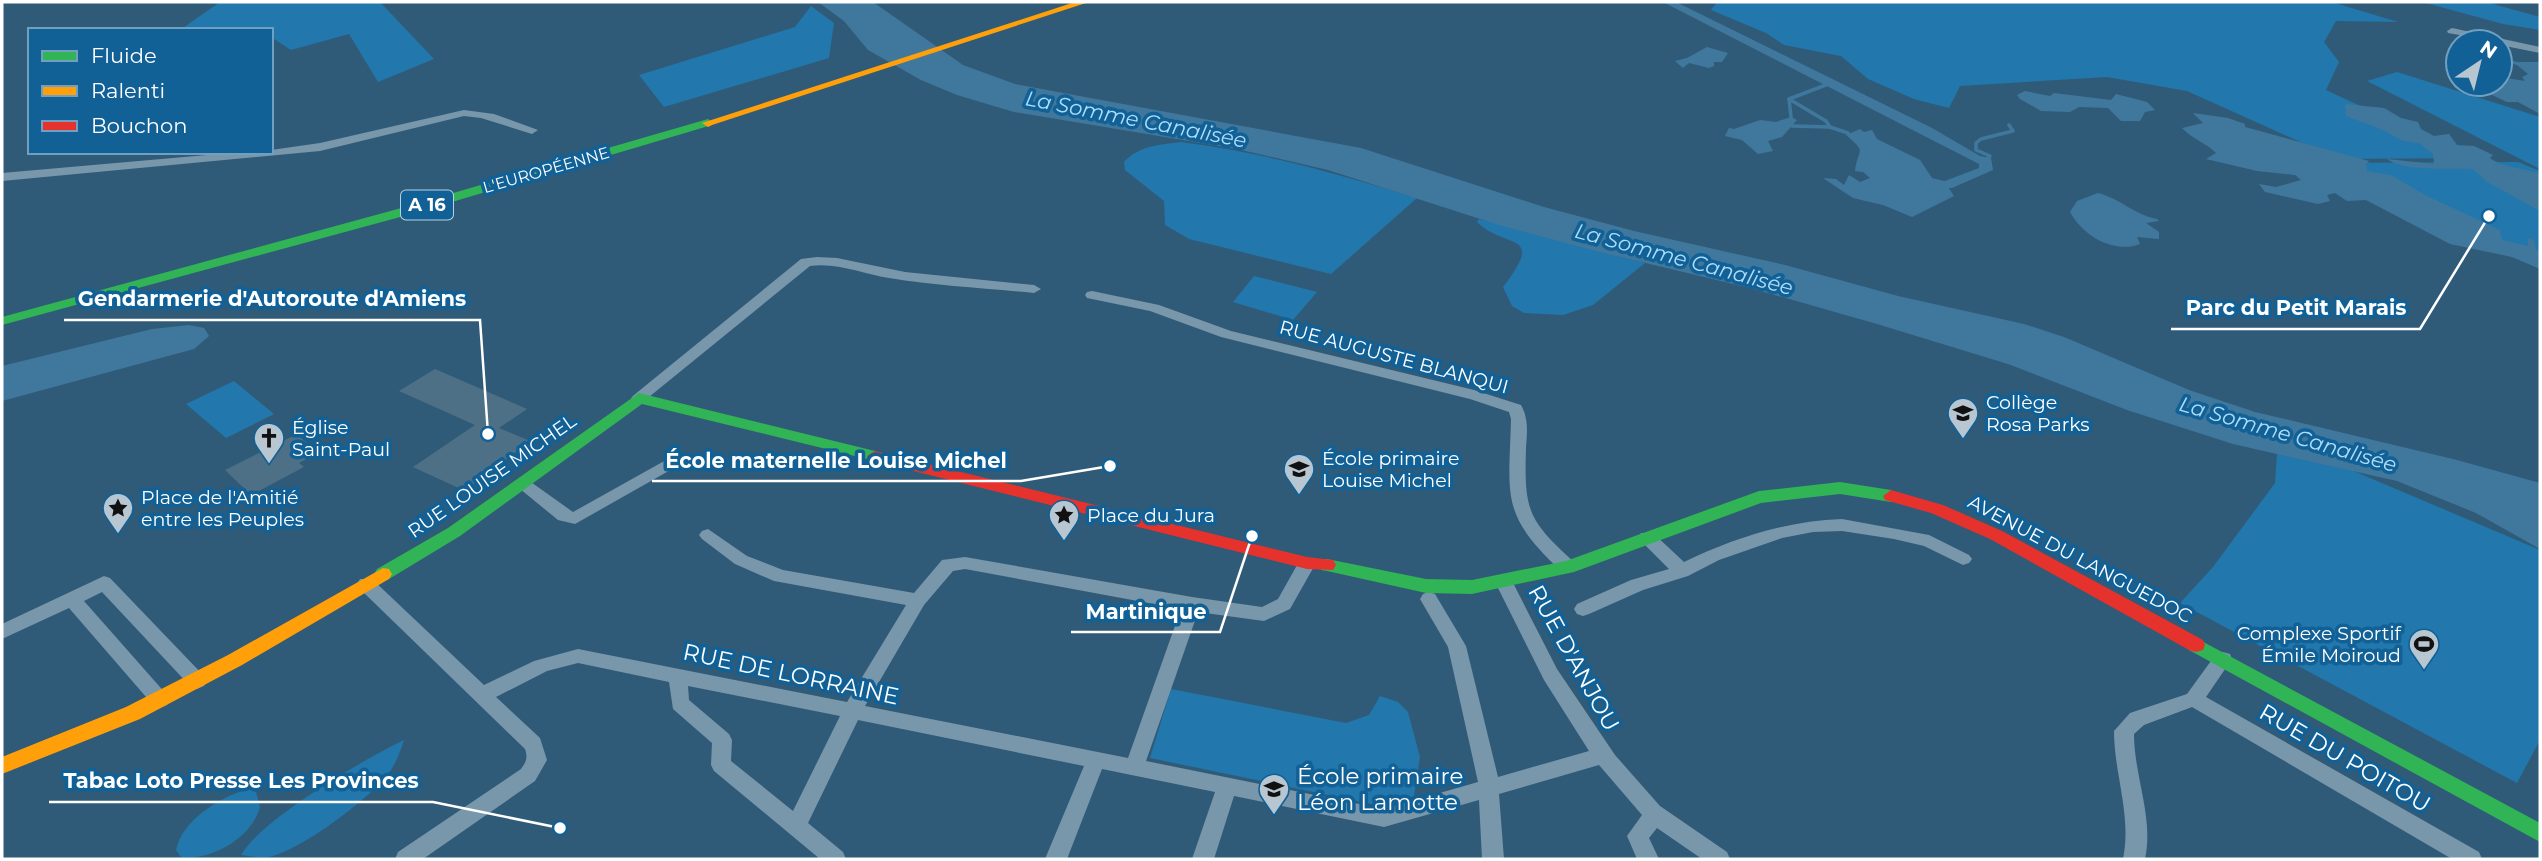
<svg xmlns="http://www.w3.org/2000/svg" width="2542" height="861" viewBox="0 0 2542 861" font-family="Montserrat,sans-serif">
  <style>
    .green { fill: #2277ac }
    .water { fill: #40789d }
    .lines { fill: none; stroke-linecap: round; stroke-linejoin: round }
    .stream { stroke: #40789d; stroke-width: 3.5 }
    .canal { fill: #40789d; fill-rule: evenodd }
    .building { fill: #4d7087 }
    .street { fill: #7997ab; fill-rule: evenodd }
    .fast { fill: #30b455; fill-rule: evenodd }
    .slow { fill: #ff9f0a; fill-rule: evenodd }
    .jam { fill: #e5322d; fill-rule: evenodd }
    .labels { text-anchor: middle; dominant-baseline: central; stroke-width: 7; stroke-linejoin: round; paint-order: stroke }
    .far-street-label { font-size: 16px; fill: #fff; stroke: #116197 }
    .shield { fill: #116197; stroke: #b8d0e0; stroke-width: 2 }
    .shield-label { font-size: 18px; font-weight: bold; fill: #fff }
    .street-label { font-size: 19px; fill: #fff; stroke: #116197 }
    .poi-label { font-size: 19px; fill: #fff; stroke: #116197; text-anchor: start }
    .water-label { font-size: 21px; font-style: italic; fill: #aeddfa; stroke: #116197 }
    .near-street-label { font-size: 23px; fill: #fff; stroke: #116197 }
    .near-poi-label { font-size: 23px; fill: #fff; stroke: #116197; text-anchor: start }
    .leader { fill: none; stroke: #fff; stroke-width: 2.5 }
    .callout-dot { fill: #fff; stroke: #116197; stroke-width: 2.5 }
    .callout-label { font-size: 21px; text-anchor: middle; font-weight: bold; fill: #fff; stroke: #116197; stroke-width: 7; stroke-linejoin: round; paint-order: stroke }
  </style>
  <rect width="100%" height="100%" fill="#305b78"/>
  <!-- green -->
  <g class="green">
    <polygon points="220,2 380,2 434,59 378,82 349,34 291,50 271,37 271,30 180,30"/>
    <polygon points="1717,2 2332,2 2398,22 2336,21 2324,42 2339,62 2326,90 2472,158 2338,159 2187,91 2107,77 1960,86 1949,108 1914,99 1868,79 1841,56 1784,45 1766,33 1711,10"/>
    <polygon points="2422,2 2486,2 2540,17 2540,30 2503,24"/>
    <polygon points="811,6 834,23 829,58 664,107 639,75 795,27"/>
    <polygon points="2397,72 2540,117 2540,169 2367,81"/>
    <path d="M1181 142C1262 152 1339 174 1417 198L1331 274 1189 239 1165 225 1164 201 1125 170 1124 162C1140 145 1159 145 1181 142Z"/>
    <polygon points="2518,162 2540,171 2540,260 2316,163"/>
    <path d="M1479 219 1645 263 1593 305 1563 315 1524 313 1512 306 1503 287C1547 230 1505 250 1477 222Z"/>
    <polygon points="1254,276 1317,292 1293,320 1233,302"/>
    <polygon points="234,381 274,414 226,438 186,404"/>
    <polygon points="2277,453 2344,467 2540,550 2540,740 2517,783 2180,603 2213,567 2275,483"/>
    <polygon points="1171,689 1346,723 1369,715 1380,696 1398,702 1408,712 1420,757 1414,796 1381,806 1150,758"/>
    <path d="M404 740C400 752 396 764 388 774 369 799 299 852 268 857 260 858 249 856 241 855 262 819 364 759 404 740Z"/>
    <path d="M249 789 256 792 260 807C252 837 212 861 181 857L176 850C182 820 221 796 249 789Z"/>
  </g>
  <!-- water -->
  <g class="water">
    <polygon points="818,2 873,2 963,65 1015,84 1361,148 1544,207 1634,231 1785,265 1898,296 2024,324 2064,337 2189,390 2255,412 2457,460 2540,483 2540,549 2476,513 2397,481 2233,444 2127,410 2008,364 1877,324 1754,289 1600,252 1499,225 1328,170 1237,149 1014,112 957,95 921,80 868,50 844,21"/>
    <polygon points="1707,47 1728,53 1722,62 1714,62 1714,66 1709,68 1689,63 1683,68 1675,61 1687,58"/>
    <polygon points="2500,57 2517,62 2540,62 2540,114 2518,102 2507,102 2469,84 2500,84 2500,77 2525,81 2522,77 2528,74 2517,65 2500,60"/>
    <polygon points="2025,91 2050,96 2054,93 2111,100 2116,94 2147,102 2155,110 2145,112 2140,121 2121,121 2108,108 2079,107 2070,112 2041,111 2020,99 2017,95"/>
    <path d="M2345 104 2384 108 2401 118 2418 122 2421 129 2434 136 2449 134 2457 145 2474 146 2493 155 2490 158C2505 169 2523 167 2540 174V211L2487 182 2473 169C2452 168 2404 172 2387 159L2434 164 2433 154 2419 143 2403 141 2383 130 2346 116Z"/>
    <path d="M2193 113 2228 118 2245 124V127L2369 161 2366 164 2367 171 2391 175 2427 196 2500 230 2502 240 2528 246V238L2534 240 2536 250 2540 251V269L2512 257 2450 244 2366 200 2347 201 2335 193 2327 195 2330 201 2318 204 2265 192 2259 184 2276 187 2301 180 2295 175 2257 171 2206 159 2216 153C2205 142 2192 139 2182 128L2203 123Z"/>
    <polygon points="1791,117 1797,120 1782,137 1768,141 1773,151 1758,154 1742,140 1725,136 1729,128 1734,129 1760,120 1776,122"/>
    <path d="M1860 129 1864 132 1872 130 1877 139 1920 160 1932 178 1944 181 1954 196 1912 217 1883 205 1853 198 1823 178 1836 179 1844 185 1849 175 1860 182 1870 178 1863 172 1855 171C1858 147 1868 154 1846 135Z"/>
    <path d="M2098 193C2119 198 2135 215 2157 219L2159 221 2146 223 2159 232V239L2137 237 2140 244C2114 254 2083 236 2070 212L2077 201Z"/>
    <polygon points="189,325 204,328 209,336 194,349 2,401 2,366 152,329"/>
  </g>
  <g class="lines">
    <!-- stream -->
    <g class="stream">
      <polyline points="1789,99 1826,121 1830,127"/>
      <polyline points="1791,117 1789,99 1831,83"/>
      <polyline points="1792,126 1830,127 1848,133"/>
      <polyline points="1986,161 1990,156 1976,150 1976,143 1981,139 2013,131 2009,125"/>
    </g>
    <!-- canal -->
    <polygon class="canal" points="1663,2 1676,2 1932,128 1980,156 1991,158 1993,170 1952,188 1942,188 1942,182 1979,168 1979,164"/>
  </g>
  <!-- building -->
  <g class="building">
    <polygon points="435,369 527,409 499,428 530,441 465,491 413,467 475,425 399,391"/>
    <polygon points="297,434 317,453 299,463 304,467 251,495 225,470"/>
  </g>
  <g class="lines">
    <!-- street -->
    <g class="street">
      <polygon points="2452,28 2540,47 2540,53 2500,45 2500,42 2448,33 2447,31"/>
      <polygon points="464,110 494,114 538,130 532,134 481,118 464,116 320,151 2,181 2,173 241,152 271,152 271,150 320,143"/>
      <path d="M817 257 837 258 905 272 1034 285 1041 289 1034 293C986 288 937 286 889 278 863 274 837 262 810 266L644 401H634L631 398 634 395 801 259Z"/>
      <path d="M1092 291 1159 305 1231 331 1474 390 1521 405C1529 419 1527 433 1526 448 1524 511 1528 520 1574 562L1577 567 1574 572H1562C1500 514 1509 498 1511 419L1509 412 1470 399 1221 337 1150 311 1087 298 1085 295 1087 292Z"/>
      <polygon points="675,455 681,456 683,460 681,464 575,524 558,520 514,484 522,478 528,480 573,512"/>
      <path d="M1842 519 1929 535 1969 555 1972 559 1969 563 1963 565 1924 546 1894 539 1842 531 1813 532 1782 538 1719 560 1688 576 1643 590 1589 614 1583 616 1577 614 1574 609 1577 604 1631 580 1669 569 1641 541 1638 537 1641 533H1653L1684 562C1734 538 1786 521 1842 519Z"/>
      <path d="M708 529 747 556 783 570 914 593 942 560 965 557 1192 597 1262 607 1278 599 1301 558H1313L1316 563 1290 609 1264 621 1198 612 1146 761 1384 809 1478 782 1448 647 1420 599 1423 594 1429 592 1435 594 1466 646 1498 777 1589 751 1544 680 1495 582 1498 577H1510L1557 669 1615 755 1660 806 1727 852 1730 859H1702L1657 828 1649 838 1659 859H1637L1627 836 1642 815 1599 765 1499 794 1504 859H1482L1479 800 1384 827 1234 796 1214 859H1192L1215 792 1102 769 1067 859H1045L1084 766 858 720 808 823 843 852 846 859H820L714 771 711 765 712 743 673 709 669 682 578 663 547 671 496 697 540 738 547 760 535 781 423 859H395L398 852 521 769C526 762 528 758 525 749L360 589 357 584 360 579H372L484 685 534 661 578 649 847 702 906 605 774 581 735 564 702 539 699 535 702 531ZM965 569 1181 609 1128 758 865 706 924 605 953 571ZM688 686 840 716 793 811 731 761 732 740 729 734 689 700Z"/>
      <polygon points="104,576 110,578 204,676 207,681 204,686 197,689 190,686 102,592 84,601 167,695 170,700 167,705 160,708 153,705 69,608 2,639 2,624"/>
      <path d="M2223 652 2230 654 2232 659 2206 697 2479 852 2482 859H2452L2192 707 2144 725 2134 734C2134 776 2154 818 2145 859H2123C2132 816 2114 774 2114 731L2130 713 2187 694 2216 654Z"/>
    </g>
    <!-- fast -->
    <g class="fast">
      <polygon points="708,119 714,123 712,125 415,213 2,325 2,317 405,207"/>
      <polygon points="639,393 875,451 883,456 875,461 642,404 460,536 389,579 377,579 374,574 377,569 448,528"/>
      <polygon points="1840,482 1891,490 1899,496 1891,502 1840,494 1761,503 1574,572 1472,594 1426,593 1327,571 1321,570 1318,565 1321,560 1327,559 1426,579 1472,580 1566,561 1759,491"/>
      <polygon points="2196,638 2540,823 2540,842 2189,650 2187,645 2189,640"/>
    </g>
    <!-- slow -->
    <g class="slow">
      <polygon points="1075,2 1089,2 712,125 708,127 702,123"/>
      <polygon points="383,568 389,569 392,574 389,579 242,665 140,719 2,774 2,757 126,707 228,655"/>
    </g>
    <!-- jam -->
    <g class="jam">
      <polygon points="875,451 1307,557 1333,560 1336,565 1333,570 1307,569 869,460 867,456"/>
      <polygon points="1891,490 1943,505 2002,531 2203,640 2205,645 2203,650 2196,652 2189,650 1990,539 1931,513 1885,500 1883,496"/>
    </g>
  </g>
  <!-- icons -->
  <defs>
    <g id="school-pin" transform="scale(1.575)"><path d="M0 17L-7.5 6A9.5 9.5 0 1 1 7.5 6Z" fill="#b7c6d0" stroke="#116197"/><path d="M0-5L7-2L0 1L-7-2ZM-4 1L0 2.5L4 1V4Q0 6-4 4Z" fill="#111"/></g>
    <g id="church-pin" transform="scale(1.575)"><path d="M0 17L-7.5 6A9.5 9.5 0 1 1 7.5 6Z" fill="#b7c6d0" stroke="#116197"/><path d="M-1.2-6h2.4v3.5h3.3v2.4h-3.3V6h-2.4V-.1h-3.3v-2.4h3.3Z" fill="#111"/></g>
    <g id="sight-pin" transform="scale(1.575)"><path d="M0 17L-7.5 6A9.5 9.5 0 1 1 7.5 6Z" fill="#b7c6d0" stroke="#116197"/><path d="M0-6L1.8-2.2L6-1.7L2.9 1.2L3.7 5.4L0 3.3L-3.7 5.4L-2.9 1.2L-6-1.7L-1.8-2.2Z" fill="#111"/></g>
    <g id="stadium-pin" transform="scale(1.575)"><path d="M0 17L-7.5 6A9.5 9.5 0 1 1 7.5 6Z" fill="#b7c6d0" stroke="#116197"/><path d="M0-5a6.5 5 0 1 0 0 10a6.5 5 0 1 0 0-10ZM-3.5-1.8h7v3.6h-7Z" fill="#111"/></g>
  </defs>
  <g fill-rule="evenodd">
    <use href="#school-pin" x="1963" y="413"/>
    <use href="#church-pin" x="269" y="438"/>
    <use href="#school-pin" x="1299" y="469"/>
    <use href="#sight-pin" x="118" y="508"/>
    <use href="#sight-pin" x="1064" y="515"/>
    <use href="#stadium-pin" x="2424" y="644"/>
    <use href="#school-pin" x="1274" y="789"/>
  </g>
  <g class="labels">
    <!-- far-street labels -->
    <g class="far-street-label">
      <text transform="translate(546 170) rotate(-16)">L'EUROPÉENNE</text>
    </g>
    <!-- shield labels -->
    <rect class="shield" x="401" y="190.5" width="52" height="29" rx="5"/>
    <g class="shield-label">
      <text x="427" y="205">A 16</text>
    </g>
    <!-- street labels -->
    <g class="street-label">
      <text transform="translate(1394 357) rotate(15)">RUE AUGUSTE BLANQUI</text>
      <text transform="translate(492 476) rotate(-35)">RUE LOUISE MICHEL</text>
      <text transform="translate(2080 559) rotate(28)">AVENUE DU LANGUEDOC</text>
    </g>
    <!-- poi labels -->
    <g class="poi-label">
      <text x="1986" y="402">Collège<tspan x="1986" dy="22">Rosa Parks</tspan></text>
      <text x="292" y="427">Église<tspan x="292" dy="22">Saint-Paul</tspan></text>
      <text x="1322" y="458">École primaire<tspan x="1322" dy="22">Louise Michel</tspan></text>
      <text x="141" y="497">Place de l'Amitié<tspan x="141" dy="22">entre les Peuples</tspan></text>
      <text x="1087" y="515">Place du Jura</text>
      <text x="2401" y="633" text-anchor="end">Complexe Sportif<tspan x="2401" dy="22">Émile Moiroud</tspan></text>
    </g>
    <!-- water labels -->
    <g class="water-label">
      <text transform="translate(1136 119) rotate(11)">La Somme Canalisée</text>
      <text transform="translate(1684 259) rotate(15)">La Somme Canalisée</text>
      <text transform="translate(2288 434) rotate(16)">La Somme Canalisée</text>
    </g>
    <!-- near-street labels -->
    <g class="near-street-label">
      <text transform="translate(1574 658) rotate(61)">RUE D'ANJOU</text>
      <text transform="translate(791 674) rotate(12)">RUE DE LORRAINE</text>
      <text transform="translate(2345 758) rotate(30)">RUE DU POITOU</text>
    </g>
    <!-- near-poi labels -->
    <g class="near-poi-label">
      <text x="1297" y="776">École primaire<tspan x="1297" dy="26">Léon Lamotte</tspan></text>
    </g>
  </g>
  <!-- callouts -->
  <path class="leader" d="M488 434L480 320H64M2489 216L2420 329H2171M1110 466L1021 481H652M1252 536L1220 632H1071M560 828L433 802H49"/>
  <g class="callout-dot">
    <circle cx="488" cy="434" r="7"/>
    <circle cx="2489" cy="216" r="7"/>
    <circle cx="1110" cy="466" r="7"/>
    <circle cx="1252" cy="536" r="7"/>
    <circle cx="560" cy="828" r="7"/>
  </g>
  <g class="callout-label">
    <text x="272" y="306">Gendarmerie d'Autoroute d'Amiens</text>
    <text x="2296" y="315">Parc du Petit Marais</text>
    <text x="836" y="468">École maternelle Louise Michel</text>
    <text x="1146" y="619">Martinique</text>
    <text x="241" y="788">Tabac Loto Presse Les Provinces</text>
  </g>
  <!-- border -->
  <rect width="2542" height="861" fill="none" stroke="#ffffff" stroke-width="7"/>
  <!-- legend -->
  <rect x="28" y="28" width="245" height="126" fill="#116197" stroke="#70a0c1" stroke-width="2"/>
  <rect x="42" y="51" width="35" height="10" fill="#30b455" stroke="#70a0c1" stroke-width="2"/>
  <text x="91" y="63" font-size="21" fill="#ffffff">Fluide</text>
  <rect x="42" y="86" width="35" height="10" fill="#ff9f0a" stroke="#70a0c1" stroke-width="2"/>
  <text x="91" y="98" font-size="21" fill="#ffffff">Ralenti</text>
  <rect x="42" y="121" width="35" height="10" fill="#e5322d" stroke="#70a0c1" stroke-width="2"/>
  <text x="91" y="133" font-size="21" fill="#ffffff">Bouchon</text>
  <!-- north arrow -->
  <g transform="translate(2479 63) rotate(35)"><circle r="33" fill="#116197" stroke="#70a0c1" stroke-width="2"/>
  <path d="M0-5L12 26L0 18L-12 26Z" fill="#b7c6d0"/>
  <text y="-10" font-size="19" font-weight="bold" text-anchor="middle" fill="#ffffff">N</text>
  </g>
</svg>
